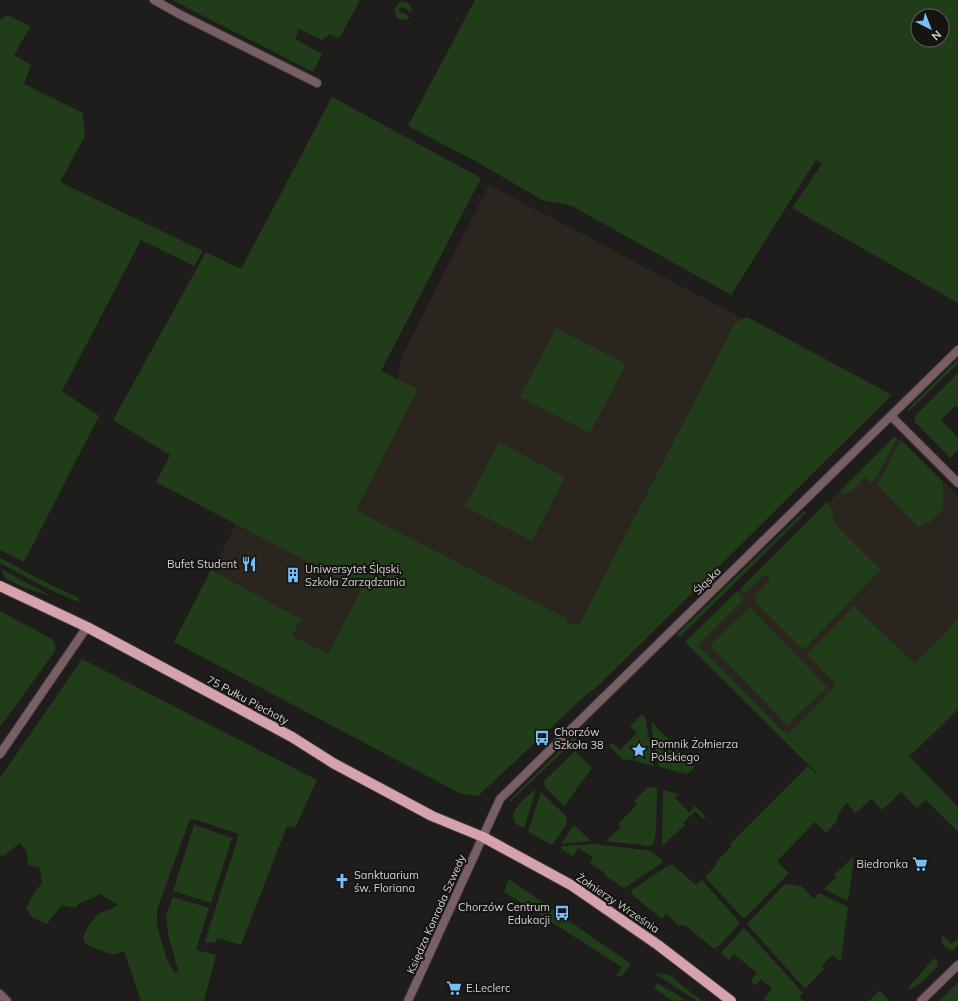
<svg xmlns="http://www.w3.org/2000/svg" width="958" height="1001" viewBox="0 0 958 1001" font-family="Mulish,sans-serif">
  <style>
    .built { fill: #2b251f }
    .green { fill: #203c18; fill-rule: evenodd }
    .lines { fill: none; stroke-linecap: round; stroke-linejoin: round }
    .street-casing { stroke: #3c3a38; stroke-width: 10 }
    .primary-casing { stroke: #3c3a38; stroke-width: 12 }
    .street { stroke: #785f64; stroke-width: 8 }
    .primary { stroke: #d6a2ac; stroke-width: 10 }
    .labels { text-anchor: middle; dominant-baseline: central; stroke-width: 4; stroke-linejoin: round; paint-order: stroke }
    .poi-label { font-size: 11px; fill: #d3d2d1; stroke: #161412; text-anchor: start }
    .street-label { font-size: 11px; fill: #d3d2d1; stroke: #161412 }
  </style>
  <rect width="100%" height="100%" fill="#1f1d1b"/>
  <!-- built -->
  <g class="built">
    <polygon points="489,185 753,324 583,632 359,683 208,578 236,524 324,548 390,420 402,356"/>
    <polygon points="894,438 901,440 958,496 958,710 855,811 687,643"/>
  </g>
  <!-- green -->
  <g class="green">
    <polygon points="172,0 360,0 339,39 330,34 322,40 299,29 295,39 322,54 313,72"/>
    <path d="M475 0H958V303L792 208 822 164 816 160 731 295 572 206 542 200 479 163 408 126ZM918 16H942V40H918Z"/>
    <polygon points="403,1 410,4 412,10 411,12 409,12 407,9 403,7 399,8 400,12 409,16 408,19 402,20 397,18 394,10 398,3"/>
    <polygon points="7,15 31,26 14,55 31,65 24,84 83,113 85,136 60,182 203,251 194,266 141,240 62,391 99,416 24,562 0,550 0,20"/>
    <polygon points="332,97 481,178 381,371 418,389 356,510 567,619 567,624 579,625 735,323 747,317 892,395 596,688 587,694 478,796 461,794 174,642 211,570 301,619 292,636 328,654 361,590 156,482 170,455 113,420 206,252 241,269"/>
    <polygon points="556,328 626,364 590,433 520,397"/>
    <polygon points="958,359 958,364 907,413 910,407"/>
    <polygon points="958,373 958,408 955,406 941,420 958,438 958,450 950,458 914,421 915,416"/>
    <path d="M894 437 897 438 876 478 871 483 865 477C858 485 851 497 839 492Z"/>
    <polygon points="901,440 943,482 943,509 928,524 926,522 919,528 878,486 879,482"/>
    <polygon points="499,442 565,477 532,541 465,507"/>
    <polygon points="827,502 832,509 834,523 881,570 803,650 755,602 756,595 771,579 765,574 745,594 740,589"/>
    <polygon points="804,511 806,513 680,637 677,634"/>
    <polygon points="0,558 51,585 79,598 79,602 52,591 0,563"/>
    <polygon points="1,569 51,596 25,588 6,579"/>
    <polygon points="737,591 744,599 698,645 787,735 836,685 807,654 854,606 915,664 958,619 958,709 909,756 958,807 958,832 926,800 917,808 901,792 882,810 872,799 855,813 847,803 839,812 837,821 826,833 815,822 777,861 789,873 744,919 705,877 717,864 716,862 732,846 730,844 808,766 828,784 685,642"/>
    <polygon points="750,607 827,687 787,725 710,645"/>
    <polygon points="0,611 52,639 56,648 53,654 0,727"/>
    <path d="M82 659 317 780 295 828 287 826 241 945 217 938 215 943 205 942 239 834 197 820 190 819 157 910V926L167 960 174 972 179 973 168 934 166 915 173 897 209 908 196 950 216 955 204 1001H141L124 951 112 955 85 944 83 937C87 929 93 917 100 913 107 910 113 909 118 905L100 894C90 901 83 899 75 908L62 905 47 924 33 918 26 909 34 893 42 883 40 868 28 865 27 852 20 843 3 856 0 855V778Z"/>
    <polygon points="642,714 645,717 654,766 628,759 624,761 609,745 612,743 620,750 637,733 630,726"/>
    <polygon points="651,723 653,723 694,767 694,769 687,774 659,767"/>
    <polygon points="574,736 579,736 510,802 510,800"/>
    <polygon points="575,751 592,768 564,806 545,787 544,781"/>
    <polygon points="648,787 657,788 656,832 654,843 650,846 606,841 621,827 618,824 637,805 634,801"/>
    <path d="M536 789 524 828C521 827 518 825 516 823 505 813 529 795 536 789Z"/>
    <polygon points="663,790 679,794 675,798 689,812 695,806 706,817 703,819 695,811 683,823 685,825 662,846"/>
    <polygon points="541,792 566,816 567,824 552,845 528,832"/>
    <polygon points="194,825 232,838 211,903 173,891"/>
    <polygon points="574,825 591,841 561,844"/>
    <path d="M595 844 651 851C654 856 661 857 663 862L624 888 604 875 606 874 590 863 593 857 578 848 573 856 562 850 561 846Z"/>
    <polygon points="853,857 854,858 848,901 824,889 836,878 834,875"/>
    <polygon points="669,865 673,865 696,885 702,880 740,923 720,945 714,949 685,925 678,925 666,914 662,919 631,894 632,890"/>
    <polygon points="509,879 631,964 623,975 616,977 622,967 504,892"/>
    <polygon points="785,884 801,886 814,899 819,893 848,907 841,960 840,961 833,955 822,965 824,969 805,989 747,924"/>
    <polygon points="744,928 803,993 799,997 803,1001 767,1001 764,999 772,988 761,979 755,986 751,980 757,973 734,954 729,960 721,953"/>
    <polygon points="943,935 951,944 958,938 958,945 952,951 945,947 941,941"/>
    <path d="M934 958 937 961 938 966C931 973 917 990 907 989Z"/>
    <polygon points="654,973 668,974 702,1001 697,1001"/>
    <polygon points="958,982 958,1001 939,1001"/>
    <polygon points="657,983 686,1000 673,1001 654,988"/>
    <polygon points="880,990 889,1001 869,1001"/>
  </g>
  <g class="lines">
    <!-- street casing -->
    <g class="street-casing">
      <g id="street">
        <polyline points="154,0 181,15 317,83"/>
        <polyline points="891,416 958,483"/>
        <polyline points="0,754 87,627"/>
        <polyline points="0,994 7,1001"/>
        <polyline points="408,1001 500,799 958,350"/>
        <polyline points="921,1001 958,965"/>
      </g>
    </g>
    <!-- primary casing -->
    <g class="primary-casing">
      <polyline id="primary" points="0,586 87,627 199,687 292,737 333,763 432,816 483,837 571,885 658,945 731,1001"/>
    </g>
    <!-- street -->
    <use href="#street" class="street"/>
    <!-- primary -->
    <use href="#primary" class="primary"/>
  </g>
  <!-- icons -->
  <defs>
    <g id="restaurant-bare" transform="scale(1.2)"><path d="M-5-6h1v4h1v-4h1v4h1v-4h1v5L-1.5 .5V6h-2V.5L-5-1ZM5-6V6H3V1.5H1.5Q1.5-4 5-6Z" fill="#77bff7" stroke="#161412" stroke-width="2.5" paint-order="stroke"/></g>
    <g id="building-bare" transform="scale(1.2)"><path d="M-4-6H4V6H1V3H-1V6H-4ZM-2.5-4.3h1.7v1.8h-1.7ZM.8-4.3h1.7v1.8H.8ZM-2.5-1h1.7V.8h-1.7ZM.8-1h1.7V.8H.8Z" fill="#77bff7" stroke="#161412" stroke-width="2.5" paint-order="stroke"/></g>
    <g id="bus-bare" transform="scale(1.2)"><path d="M-5-6H5V4H4V6H2V4H-2V6H-4V4H-5ZM-3.5-4V0h7V-4ZM-3.5 1.2v1.5H-2V1.2ZM2 1.2v1.5H3.5V1.2Z" fill="#77bff7" stroke="#161412" stroke-width="2.5" paint-order="stroke"/></g>
    <g id="sight-bare" transform="scale(1.2)"><path d="M0-6L1.8-2.2L6-1.7L2.9 1.2L3.7 5.4L0 3.3L-3.7 5.4L-2.9 1.2L-6-1.7L-1.8-2.2Z" fill="#77bff7" stroke="#161412" stroke-width="2.5" paint-order="stroke"/></g>
    <g id="supermarket-bare" transform="scale(1.2)"><path d="M-6-5.5h2.5l.6 2H6L4.5 2H-2.5L-4.4-4H-6ZM-1.5 3.2a1.3 1.3 0 1 0 .1 0ZM3 3.2a1.3 1.3 0 1 0 .1 0Z" fill="#77bff7" stroke="#161412" stroke-width="2.5" paint-order="stroke"/></g>
    <g id="church-bare" transform="scale(1.2)"><path d="M-1.2-6h2.4v3.5h3.3v2.4h-3.3V6h-2.4V-.1h-3.3v-2.4h3.3Z" fill="#77bff7" stroke="#161412" stroke-width="2.5" paint-order="stroke"/></g>
  </defs>
  <g fill-rule="evenodd">
    <use href="#restaurant-bare" x="249" y="564"/>
    <use href="#building-bare" x="293" y="575"/>
    <use href="#bus-bare" x="542" y="738"/>
    <use href="#sight-bare" x="639" y="750"/>
    <use href="#supermarket-bare" x="920" y="864"/>
    <use href="#church-bare" x="342" y="881"/>
    <use href="#bus-bare" x="562" y="913"/>
    <use href="#supermarket-bare" x="454" y="988"/>
  </g>
  <g class="labels">
    <!-- poi labels -->
    <g class="poi-label">
      <text x="237" y="564" text-anchor="end">Bufet Student</text>
      <text x="305" y="569">Uniwersytet Śląski,<tspan x="305" dy="13">Szkoła Zarządzania</tspan></text>
      <text x="554" y="732">Chorzów<tspan x="554" dy="13">Szkoła 38</tspan></text>
      <text x="651" y="744">Pomnik Żołnierza<tspan x="651" dy="13">Polskiego</tspan></text>
      <text x="908" y="864" text-anchor="end">Biedronka</text>
      <text x="354" y="875">Sanktuarium<tspan x="354" dy="13">św. Floriana</tspan></text>
      <text x="550" y="907" text-anchor="end">Chorzów Centrum<tspan x="550" dy="13">Edukacji</tspan></text>
      <text x="466" y="988">E.Leclerc</text>
    </g>
    <!-- street labels -->
    <g class="street-label">
      <text transform="translate(707 581) rotate(-45)">Śląska</text>
      <text transform="translate(248 700) rotate(28)">75 Pułku Piechoty</text>
      <text transform="translate(618 903) rotate(34)">Żołnierzy Września</text>
      <text transform="translate(436 914) rotate(-66)">Księdza Konrada Szwedy</text>
    </g>
  </g>
  <!-- north arrow -->
  <g transform="translate(930 28) rotate(138)"><circle r="19" fill="#161412" stroke="#62605e"/>
  <path d="M0-3L7 15L0 10L-7 15Z" fill="#77bff7"/>
  <text y="-6" font-size="11" font-weight="bold" text-anchor="middle" fill="#d3d2d1">N</text>
  </g>
</svg>
